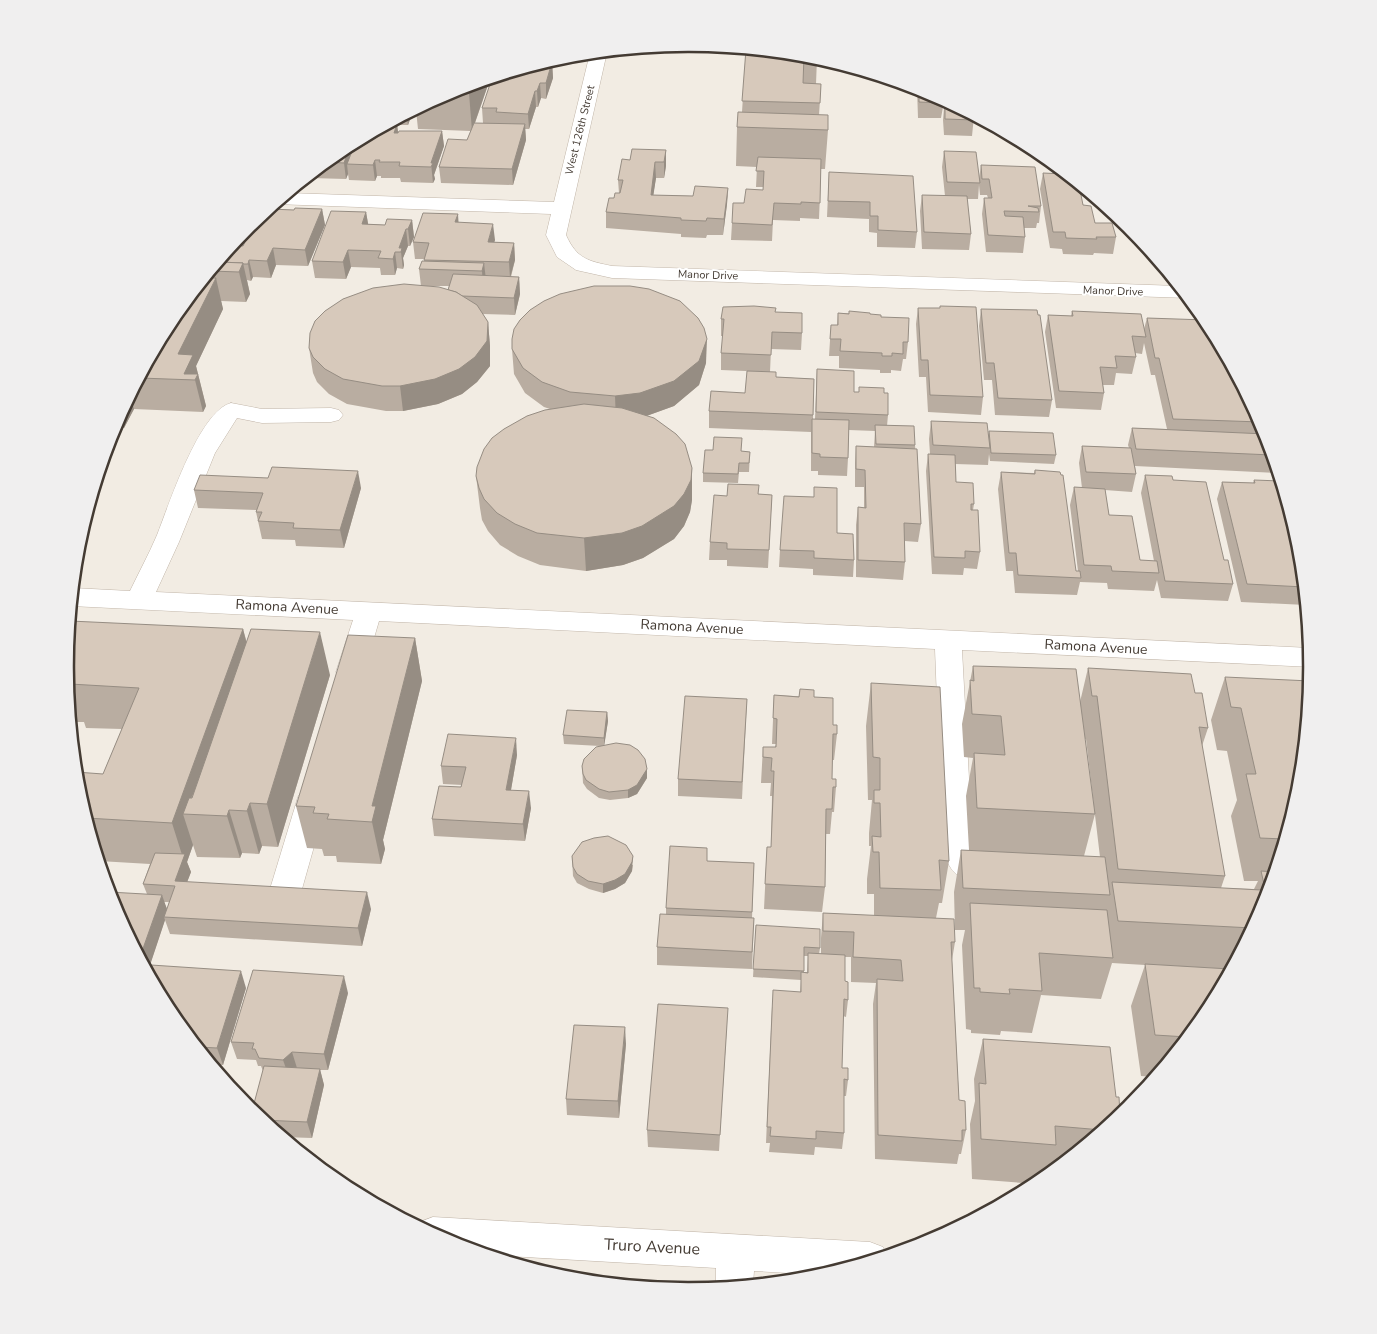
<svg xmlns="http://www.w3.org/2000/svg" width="1377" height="1334" viewBox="0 0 1377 1334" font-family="'Nunito Sans',sans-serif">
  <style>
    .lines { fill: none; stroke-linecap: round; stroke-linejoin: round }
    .minor-casing { stroke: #c1b5a8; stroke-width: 1 }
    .minor { fill: #fff; fill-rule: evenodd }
    .wall { fill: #b9ada1; fill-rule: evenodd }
    .shaded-wall { fill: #968d83 }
    .building { fill: #d7c9bb; stroke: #968d83 }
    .labels { text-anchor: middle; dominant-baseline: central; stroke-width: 4; stroke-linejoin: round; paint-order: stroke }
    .far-street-label { font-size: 11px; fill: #443b33; stroke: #fff }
    .street-label { font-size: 14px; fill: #443b33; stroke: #fff }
    .near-street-label { font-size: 16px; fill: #443b33; stroke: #fff }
    .rim { fill: none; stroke: #443b33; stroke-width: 2.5 }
  </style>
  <rect width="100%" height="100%" fill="#f2ece3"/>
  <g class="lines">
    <!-- minor casing -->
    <g class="minor-casing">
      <g id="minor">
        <path d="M688 44 708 46 706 49C697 51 681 52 674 45Z"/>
        <path d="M607 52 566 235C577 259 588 261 612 266L1178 286 1188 298 612 278 576 270 557 257 546 235 551 214 275 204 288 193 554 202 590 53Z"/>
        <path d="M231 403 262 409 331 408 339 410 343 415 339 420 331 422 262 423 237 418 215 453 179 542 156 592 1310 648 1312 667 962 650 973 852 980 859 1000 864 1004 873 1000 882C986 886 965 884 955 873 949 867 946 859 943 852L935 649 379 621 364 672 360 679 350 682 340 679 336 672 353 620 71 606 73 588 130 591C139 572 149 554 157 535 169 505 199 411 231 403Z"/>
        <polygon points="313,786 323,789 328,797 302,889 297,898 286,901 275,898 270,889 298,797 303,789"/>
        <polygon points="433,1217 870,1242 883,1247 886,1255 822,1275 754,1271 753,1284 716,1288 716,1268 489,1255 450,1243 418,1226 420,1222"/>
      </g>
    </g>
    <!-- minor -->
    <use href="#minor" class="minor"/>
  </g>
  <!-- wall -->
  <g class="wall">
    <polygon points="746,49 810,56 817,58 816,84 821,84 819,115 828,130 825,169 821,169 819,219 800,218 800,221 773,220 772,241 731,240 732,223 744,203 763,190 763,187 756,187 757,167 736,166 737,127 742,112"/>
    <polygon points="548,62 552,62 553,78 546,99 541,98 538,107 536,107 529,129 525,129 526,140 513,185 441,183 439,167 467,140 471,131 418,129 416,110 450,91 490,79 475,123 483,123 482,108"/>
    <polygon points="917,88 927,91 974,116 972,136 944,135 943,120 944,108 943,107 941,118 918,118"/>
    <polygon points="413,111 408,125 397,125 398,133 442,131 444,146 434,175 435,179 433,183 401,182 400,178 381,178 381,176 377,176 375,181 349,180 348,174 346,179 310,178 310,175 342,149 354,143 354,145 350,154 350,155 356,141"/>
    <polygon points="666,150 666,166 664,178 656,178 653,195 693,196 728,188 727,204 723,235 707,235 706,238 681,237 681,234 606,228 606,212 614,198 619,193 618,180 630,160"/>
    <polygon points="944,151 979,179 981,165 1041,206 1039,223 1037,223 1036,228 1024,228 1025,237 1023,253 986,252 982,214 984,198 988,198 987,195 980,195 979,185 978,199 967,199 971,234 969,250 922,249 920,211 922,195 945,196 942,167"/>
    <polygon points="829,172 917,232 915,248 877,247 877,233 869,232 869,219 827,217"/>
    <polygon points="1043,173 1065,174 1082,188 1079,188 1083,205 1095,223 1116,237 1113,254 1094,253 1093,255 1063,254 1062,249 1050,248 1040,189"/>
    <polygon points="322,209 325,225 308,266 276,265 271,278 253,277 251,281 247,280 250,294 246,302 221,301 223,309 196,366 206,406 203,412 134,409 124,428 113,427 170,320 232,245 236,245 235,242 248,226 294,210"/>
    <polygon points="366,212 368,224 385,225 412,220 414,237 410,246 408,246 403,258 404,265 403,269 397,268 395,275 381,275 380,268 351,267 346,279 315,278 312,261"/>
    <polygon points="458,214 458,223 495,240 494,242 514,243 515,260 511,277 519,277 520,294 515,315 483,314 488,322 490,346 490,366 477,382 462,394 438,404 403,411 386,411 347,404 329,394 317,382 313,373 309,348 448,290 449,286 421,286 419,269 424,261 424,259 415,259 413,242"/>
    <polygon points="940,306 983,397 981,415 928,412 926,377 919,377 916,324 918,308 940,308"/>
    <polygon points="981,309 1052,400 1049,417 995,415 992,380 984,380 979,326"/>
    <polygon points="1072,311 1144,329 1147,318 1207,321 1261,423 1258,433 1266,434 1277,470 1276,473 1135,466 1136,474 1132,492 1105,490 1109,515 1140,560 1154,561 1141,493 1145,475 1173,480 1224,560 1233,584 1228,601 1161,598 1157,580 1154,591 1108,589 1107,583 1080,582 1077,595 1015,593 1013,571 1006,571 998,489 1001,472 1034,473 1035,470 1076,571 1078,571 1070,505 1074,487 1082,488 1079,463 1082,446 1129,448 1128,445 1132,428 1167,429 1155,375 1151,375 1144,343 1142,354 1135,353 1136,357 1132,374 1116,373 1114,385 1103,385 1104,393 1101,410 1056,408 1045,332 1048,315 1071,316"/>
    <polygon points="775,312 802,333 801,350 771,349 770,372 721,370 721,353 723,336 721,336 721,319"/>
    <polygon points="838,313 870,314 881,317 908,342 906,359 903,359 901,371 891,370 891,373 880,373 880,370 839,368 839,356 829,356 831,325 837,325"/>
    <polygon points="512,349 706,363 699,385 674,406 646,416 692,500 690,512 684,526 674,539 643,558 623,565 586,571 540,565 518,556 500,545 488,531 482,520 480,508 476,476 550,409 544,407 525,393 514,374"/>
    <polygon points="817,369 854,392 859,392 859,387 884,393 888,415 887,426 915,445 921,524 918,542 905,541 905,562 903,580 856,577 856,525 858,507 864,508 864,487 855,487 855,463 856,446 874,447 875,431 849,430 848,458 847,476 818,475 818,471 811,471 811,432 709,428 709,411 776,377 814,379 813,419 815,419"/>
    <polygon points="931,421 989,434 989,431 1056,455 1054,464 990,461 989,454 988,465 955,464 956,482 974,504 973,510 980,552 977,569 964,568 963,575 932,574 926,471 928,454 930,454 929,439"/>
    <polygon points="741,451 750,452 749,472 739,472 738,483 703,482 703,473"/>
    <polygon points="1254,480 1300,546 1306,605 1241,602 1217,499 1222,482 1253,483"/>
    <polygon points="361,488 344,548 296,546 295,540 262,539 256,512 256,510 198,508 194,490"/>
    <polygon points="759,494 772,495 768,568 727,566 727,560 709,560 710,542 727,496"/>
    <polygon points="837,533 854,560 853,577 813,575 813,569 779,567 780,550"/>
    <path d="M243 629 247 643 330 675 278 847 262 846 259 854 242 853 240 858 197 857 193 845 187 862 191 872 187 882 371 909 362 946 170 934 165 920 148 971 113 905 147 894 143 884 150 864 99 861 77 788 103 774 122 729 86 728 84 722H71L65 667ZM164 902H169L167 909Z"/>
    <polygon points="415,638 422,681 383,840 385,849 381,864 337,862 336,856 324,856 322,849 307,848 296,806"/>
    <path d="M973 666 1080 702 1088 668 1195 693 1208 728 1202 746 1225 876 1221 888 1254 889 1258 881H1244L1231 816 1237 800 1227 751 1217 750 1211 720 1225 677 1300 789 1264 906 1207 1014 1154 1077 1141 1076 1131 1006 1145 965 1112 963 1101 999 1041 995 1032 1033 1001 1031 1000 1035 971 1033V1030L966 1029 962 945 965 930H955L954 892 961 850H969L966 796 973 758 964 757 962 724ZM1085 739H1086L1100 857 1084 856 1095 814Z"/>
    <path d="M871 683 949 861 942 903H939L936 918 955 942 952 960 959 1100 966 1130 961 1154H959L957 1164 875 1159 873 1004 876 983 851 982V957H845V981L848 1000 846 1017 843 1016 842 1068 848 1080 846 1096H844V1133L842 1149 815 1147 814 1155 769 1152 770 1143H766L772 1007 800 992 801 980 753 977 756 925 820 948 819 954H821V938L823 913 874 916V894H867V879L871 846H869V833L872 800H868L866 726ZM804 956H808L807 972H804Z"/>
    <polygon points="774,695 814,697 833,725 837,734 834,760 832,760 832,779 836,787 834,812 832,812 830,834 826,834 825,887 822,912 764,909 767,847 771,847 772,796 770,796 771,783 761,783 763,747 775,747 776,744 772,744"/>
    <polygon points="747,699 742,799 678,796 678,779"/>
    <polygon points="607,712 608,721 604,745 647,778 637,794 628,798 610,800 599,798 587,789 583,783 582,766 600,746 564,744 563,735"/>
    <polygon points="517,755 511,790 531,808 525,841 434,836 432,819 461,787 462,785 443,784 441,766"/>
    <polygon points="572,856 633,865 632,871 625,883 615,889 603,893 589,889 577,883 573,876"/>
    <polygon points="707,861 754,863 752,918 754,918 752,969 657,965 657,947 666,914 666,908"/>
    <polygon points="246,988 223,1065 215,1065 217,1070 170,1013"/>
    <polygon points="348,993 328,1070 320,1070 324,1085 312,1138 283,1137 252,1111 263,1071 261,1066 258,1066 256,1060 237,1059 231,1042"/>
    <polygon points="727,1024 719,1151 648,1147 647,1130"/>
    <polygon points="983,1039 1116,1097 1120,1115 1057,1167 1050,1167 1047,1175 1037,1184 972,1179 970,1124 975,1101 974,1079"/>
    <polygon points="626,1044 619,1118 567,1115 566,1099"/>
  </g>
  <!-- shaded-wall -->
  <g class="shaded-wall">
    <polygon points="552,62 553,78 546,99 546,83"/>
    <polygon points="490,79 472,131 469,93 471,85"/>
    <polygon points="540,83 541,98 538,107 537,91"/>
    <polygon points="535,91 536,107 529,129 528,114"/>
    <polygon points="413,111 408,125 406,115"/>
    <polygon points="397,124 399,140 394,133"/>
    <polygon points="525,124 526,140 513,185 512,169"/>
    <polygon points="442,131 444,146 434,175 435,179 433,183 431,163"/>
    <polygon points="354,143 354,145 350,154 352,164 347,164 348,174 346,179 344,163 344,148"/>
    <polygon points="666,150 666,166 664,178 664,162"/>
    <polygon points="375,160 377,176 375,181 373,165"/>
    <polygon points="655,162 656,178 651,211 651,195"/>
    <polygon points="728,188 727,204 723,235 724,219"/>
    <polygon points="322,209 325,225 308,266 305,250"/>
    <polygon points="366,212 369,229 362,224"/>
    <polygon points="458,214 459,230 455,222"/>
    <polygon points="412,220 414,237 410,246 408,229"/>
    <polygon points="493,224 495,240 489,259 488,242"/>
    <polygon points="406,229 408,246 403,258 404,265 403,269 401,252 399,248"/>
    <polygon points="514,243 515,260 510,278 509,262"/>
    <polygon points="273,248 276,265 271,278 267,261"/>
    <polygon points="348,250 351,267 346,279 343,262"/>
    <polygon points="395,252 397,268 395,275 393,259"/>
    <polygon points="249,260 253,277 251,281 248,264"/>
    <polygon points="243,263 250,294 246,302 239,272"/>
    <polygon points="484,263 486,280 483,288 482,271"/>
    <polygon points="210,272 213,284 216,278 223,309 196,366 206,406 203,412 195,380 185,380 178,354 206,278"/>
    <polygon points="519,277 520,294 515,315 514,298"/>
    <polygon points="488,322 490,346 490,366 477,382 462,394 438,404 403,411 400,386"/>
    <polygon points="707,339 706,363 699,385 674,406 641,418 616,421 615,396"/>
    <polygon points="130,396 134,409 124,428 120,414"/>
    <polygon points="692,468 692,500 690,512 684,526 674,539 643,558 623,565 586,571 584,538"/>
    <polygon points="358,471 361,488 344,548 340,530"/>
    <polygon points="243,629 254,673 183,814 193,845 187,862 191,872 181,898 175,881 183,858 172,823"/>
    <polygon points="320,632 330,675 278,847 267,804"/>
    <polygon points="415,638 422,681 383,840 385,849 381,864 372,822 372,806"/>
    <polygon points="607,712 608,721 604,747 604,738"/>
    <polygon points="516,738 517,755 508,807 506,790"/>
    <polygon points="647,769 647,778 637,794 628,798 628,790"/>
    <polygon points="529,791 531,808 525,841 523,824"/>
    <polygon points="250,803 262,846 259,854 247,811"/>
    <polygon points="229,810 242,853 240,858 227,816"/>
    <polygon points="633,856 632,871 625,883 615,889 603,893 603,884"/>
    <polygon points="367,892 371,909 362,946 358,928"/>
    <polygon points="162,895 168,912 164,917 165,920 148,971 140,957"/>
    <polygon points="241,971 246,988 223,1065 217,1048"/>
    <polygon points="344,976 348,993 328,1070 324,1054"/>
    <polygon points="625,1027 626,1044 619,1118 618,1101"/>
    <polygon points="292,1052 297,1068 289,1077 283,1060"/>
    <polygon points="214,1062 217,1070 213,1065"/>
    <polygon points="320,1069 324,1085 312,1138 307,1122"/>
  </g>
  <!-- building -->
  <g class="building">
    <polygon points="746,49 812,56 804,56 803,83 821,84 820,103 742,101"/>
    <polygon points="546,62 552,62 546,83 540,83 537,91 535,91 528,114 496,112 497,108 482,108 492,78"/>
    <polygon points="471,85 469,93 449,92 450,91"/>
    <polygon points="919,89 927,91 943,100 943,103 919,102"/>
    <polygon points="945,104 952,104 974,116 974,120 945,119"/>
    <polygon points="738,112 828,115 828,130 737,127"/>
    <polygon points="474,123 525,124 512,169 439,167 448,139 467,140"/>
    <polygon points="389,124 397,124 394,133 398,133 399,131 442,131 431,163 433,163 431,167 399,166 400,162 379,162 380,160 375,160 373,165 347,164 356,141"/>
    <polygon points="344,148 343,149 349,149 344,163 326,162"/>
    <polygon points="632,149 666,150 664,162 655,162 651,195 693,196 695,186 728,188 724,219 707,218 706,221 681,220 681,218 606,212 609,198 614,198 615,193 620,193 623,180 618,180 622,159 630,160"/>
    <polygon points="944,151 976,152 980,183 947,182"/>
    <polygon points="758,157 821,159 820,203 801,202 801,204 774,203 772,225 732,223 733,203 744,203 746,189 763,190 764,171 756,171"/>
    <polygon points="981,165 1035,167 1041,206 1028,206 1038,208 1039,212 1004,211 1005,216 1023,217 1025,237 988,235 984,198 992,198 989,179 982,179"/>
    <polygon points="829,172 913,176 917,232 878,230 878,216 870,216 870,202 828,201"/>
    <polygon points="1043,173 1065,174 1079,185 1083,205 1091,206 1095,223 1112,223 1116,237 1096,237 1097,239 1066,238 1065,232 1053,232"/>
    <polygon points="922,195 967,196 971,234 924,232"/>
    <polygon points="295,208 322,209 305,250 273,248 267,261 249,260 248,264 243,264 243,263 219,262 232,245 243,246 246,240 238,240 240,236 248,226 265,212 269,212 270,209 294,210"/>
    <polygon points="331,211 366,212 362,224 385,225 387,219 412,220 408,229 406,229 399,248 402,248 401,252 395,252 393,259 378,258 381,251 348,250 343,262 312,261"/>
    <polygon points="423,213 458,214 455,222 493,224 488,242 514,243 509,262 424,260 429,243 413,242"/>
    <polygon points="422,261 484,263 482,271 419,269"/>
    <polygon points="219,262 243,263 239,272 211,271"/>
    <polygon points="453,274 519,277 514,298 462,296 456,292 448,290"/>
    <polygon points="206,277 206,278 216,278 178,354 193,355 184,374 198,374 195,380 140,378 170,320"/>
    <polygon points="404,284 439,287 456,292 477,305 488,322 487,341 475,357 459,369 435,379 400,386 382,386 343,379 325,369 313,357 309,348 310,333 315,321 325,311 343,299 373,288"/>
    <polygon points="594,286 630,286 649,289 680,301 698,318 704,328 707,339 699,361 674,381 640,393 615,396 570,392 542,382 523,368 512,349 512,339 514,329 520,320 530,310 544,301 560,294"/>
    <polygon points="754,306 776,308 775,312 802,313 802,333 772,332 771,355 721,353 724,319 721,319 723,307"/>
    <polygon points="940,306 976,307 983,397 930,395 928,360 921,360 918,308 940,308"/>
    <polygon points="981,309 1037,310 1038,315 1040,315 1052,400 998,398 994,363 986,363"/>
    <polygon points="849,311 870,313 870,314 881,315 881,317 909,318 908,342 903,342 903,354 892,353 892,356 882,356 882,353 840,351 841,339 830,339 831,325 838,325 838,313 849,314"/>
    <polygon points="1072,311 1141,314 1146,337 1132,336 1136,357 1115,356 1117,368 1100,367 1104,393 1059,391 1048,315 1073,316"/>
    <polygon points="1147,318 1206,320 1261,422 1173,419 1159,358 1155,358"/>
    <polygon points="817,369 854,371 854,392 859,392 859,387 884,388 884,393 888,393 888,415 816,412"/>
    <polygon points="747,371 776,372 776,377 814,379 813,415 709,411 711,391 745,393"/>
    <polygon points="584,404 622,408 654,418 676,434 685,444 692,468 691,480 684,494 674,506 642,526 622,533 584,538 537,533 515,524 497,513 484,499 479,488 476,476 477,467 484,449 492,438 504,429 527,416 545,410"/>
    <polygon points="812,419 849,420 848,458 820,457 820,454 812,453"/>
    <polygon points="931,421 987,423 990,448 933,445"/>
    <polygon points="875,425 914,426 915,445 876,444"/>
    <polygon points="1132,428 1266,434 1272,455 1136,449"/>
    <polygon points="989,431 1053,433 1056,455 991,453"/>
    <polygon points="714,437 742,438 741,451 750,452 749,463 739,463 738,474 703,473 705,450 713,450"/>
    <polygon points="856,446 917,449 921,524 904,523 905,562 858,560 858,507 866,508 865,470 856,469"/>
    <polygon points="1082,446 1131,448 1136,474 1086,472"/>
    <polygon points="928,454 955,455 956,482 973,483 974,504 971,504 971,510 978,510 980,552 965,551 965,558 934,557"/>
    <polygon points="272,467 358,471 340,530 293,528 294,523 258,521 262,512 256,512 263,493 194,490 200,475 268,478"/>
    <polygon points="1035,470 1060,472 1061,475 1063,475 1076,571 1080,571 1081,578 1018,575 1016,553 1009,553 1001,472 1035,474"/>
    <polygon points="1145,475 1172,476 1173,480 1206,482 1224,560 1228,560 1233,584 1165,581"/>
    <polygon points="1254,480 1280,481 1300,546 1304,587 1247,584 1222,482 1255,483"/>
    <polygon points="728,484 759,485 758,494 772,495 769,550 727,549 727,543 710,542 714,495 727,496"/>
    <polygon points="814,487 837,488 837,533 853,534 854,560 814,558 814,551 780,550 784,496 814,497"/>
    <polygon points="1074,487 1105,489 1109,515 1132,516 1140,560 1157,561 1159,573 1112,571 1111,566 1084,565"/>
    <polygon points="70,621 243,629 172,823 86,818 77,788 76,772 103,774 139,688 70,684 72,679 66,679 65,667"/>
    <polygon points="251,629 320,632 267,804 250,803 247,811 229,810 227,816 183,814 189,798 192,798"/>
    <polygon points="348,635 415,638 372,806 376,806 372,822 327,819 329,814 313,813 315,807 296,806"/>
    <polygon points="973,666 1076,669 1095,814 977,808 974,753 1005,755 1001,716 972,714 970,680 974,681"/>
    <polygon points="1088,668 1191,674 1195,693 1202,693 1208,728 1199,727 1225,876 1118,869 1097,696 1092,696"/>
    <polygon points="1225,677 1310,681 1300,789 1284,839 1260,838 1246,774 1256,774 1241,708 1231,707"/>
    <polygon points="871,683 940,687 949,861 939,860 941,890 880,888 879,852 873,852 872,836 881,837 880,803 874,803 874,790 880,790 880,758 873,757"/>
    <polygon points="800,689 814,690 814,697 833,698 833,725 837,725 837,734 833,734 832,779 836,779 836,787 833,787 832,809 826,809 825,887 765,884 767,847 771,847 774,771 771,771 772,758 763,757 763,747 776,747 777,719 773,718 774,695 799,697"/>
    <polygon points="685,696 747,699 742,782 678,779"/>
    <polygon points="567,710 607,712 604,738 563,735"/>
    <polygon points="448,734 516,738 506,790 529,791 523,824 432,819 439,786 461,787 466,767 441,766"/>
    <polygon points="616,743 630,745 638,750 645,759 647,769 637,785 628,790 609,792 599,789 586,780 583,774 582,766 584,759 596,747"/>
    <polygon points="608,836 626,845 633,856 632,862 625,874 615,880 603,884 588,881 577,874 573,867 572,856 582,842 594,838"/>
    <polygon points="670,846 707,848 707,861 754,863 752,912 666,908"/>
    <polygon points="961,850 1105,857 1110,895 963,888"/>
    <polygon points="155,853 185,854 175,881 367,892 358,928 164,917 175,886 143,884"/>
    <polygon points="1261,871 1275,872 1267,897"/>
    <polygon points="1112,882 1261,890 1264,905 1252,928 1118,921"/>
    <polygon points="109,892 162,895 140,957 113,905"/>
    <polygon points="970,903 1107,910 1113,958 1039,953 1042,991 1009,989 1010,994 980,992 980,988 974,988"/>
    <polygon points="823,913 954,919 955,942 951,942 959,1100 965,1101 966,1130 962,1130 962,1141 878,1135 877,979 903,981 901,960 853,957 854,932 823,931"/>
    <polygon points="660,914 754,918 752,952 657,947"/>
    <polygon points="756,925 820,929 820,948 804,947 804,971 753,969"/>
    <polygon points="808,953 845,955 845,981 848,982 848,1000 844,999 842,1068 848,1068 848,1080 844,1079 844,1133 816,1131 816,1139 770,1136 771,1127 767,1127 773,990 801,992 801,972 808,973"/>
    <polygon points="1145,964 1230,969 1207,1014 1187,1037 1155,1035"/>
    <polygon points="151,965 241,971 217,1048 198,1047 170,1013 148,972"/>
    <polygon points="253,970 344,976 324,1054 292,1052 283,1060 259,1058 255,1049 252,1049 254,1043 231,1042"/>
    <polygon points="658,1004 728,1008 720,1135 647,1130"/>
    <polygon points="574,1025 625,1027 618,1101 566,1099"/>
    <polygon points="983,1039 1110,1047 1116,1097 1119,1097 1120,1115 1102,1130 1055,1126 1056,1145 981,1139 979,1083 986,1084"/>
    <polygon points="264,1066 320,1069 307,1122 262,1120 252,1111"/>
  </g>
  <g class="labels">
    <!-- far-street labels -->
    <g class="far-street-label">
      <text transform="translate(580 130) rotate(-76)">West 126th Street</text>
      <text transform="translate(708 275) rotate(2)">Manor Drive</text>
      <text transform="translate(1113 291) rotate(2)">Manor Drive</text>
    </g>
    <!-- street labels -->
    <g class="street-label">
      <text transform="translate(287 607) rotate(3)">Ramona Avenue</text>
      <text transform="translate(692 627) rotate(3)">Ramona Avenue</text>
      <text transform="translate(1096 647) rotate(3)">Ramona Avenue</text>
    </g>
    <!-- near-street labels -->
    <g class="near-street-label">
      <text transform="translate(652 1247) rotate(3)">Truro Avenue</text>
    </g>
  </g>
  <!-- crop -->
  <path d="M0 0H1377V1334H0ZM688 52H689A614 614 0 0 1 1303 666V668A614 614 0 0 1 689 1282H688A614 614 0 0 1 74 668V666A614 614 0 0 1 688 52Z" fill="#f0efef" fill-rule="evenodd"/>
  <path class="rim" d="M688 52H689A614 614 0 0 1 1303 666V668A614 614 0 0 1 689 1282H688A614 614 0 0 1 74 668V666A614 614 0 0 1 688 52Z"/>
</svg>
